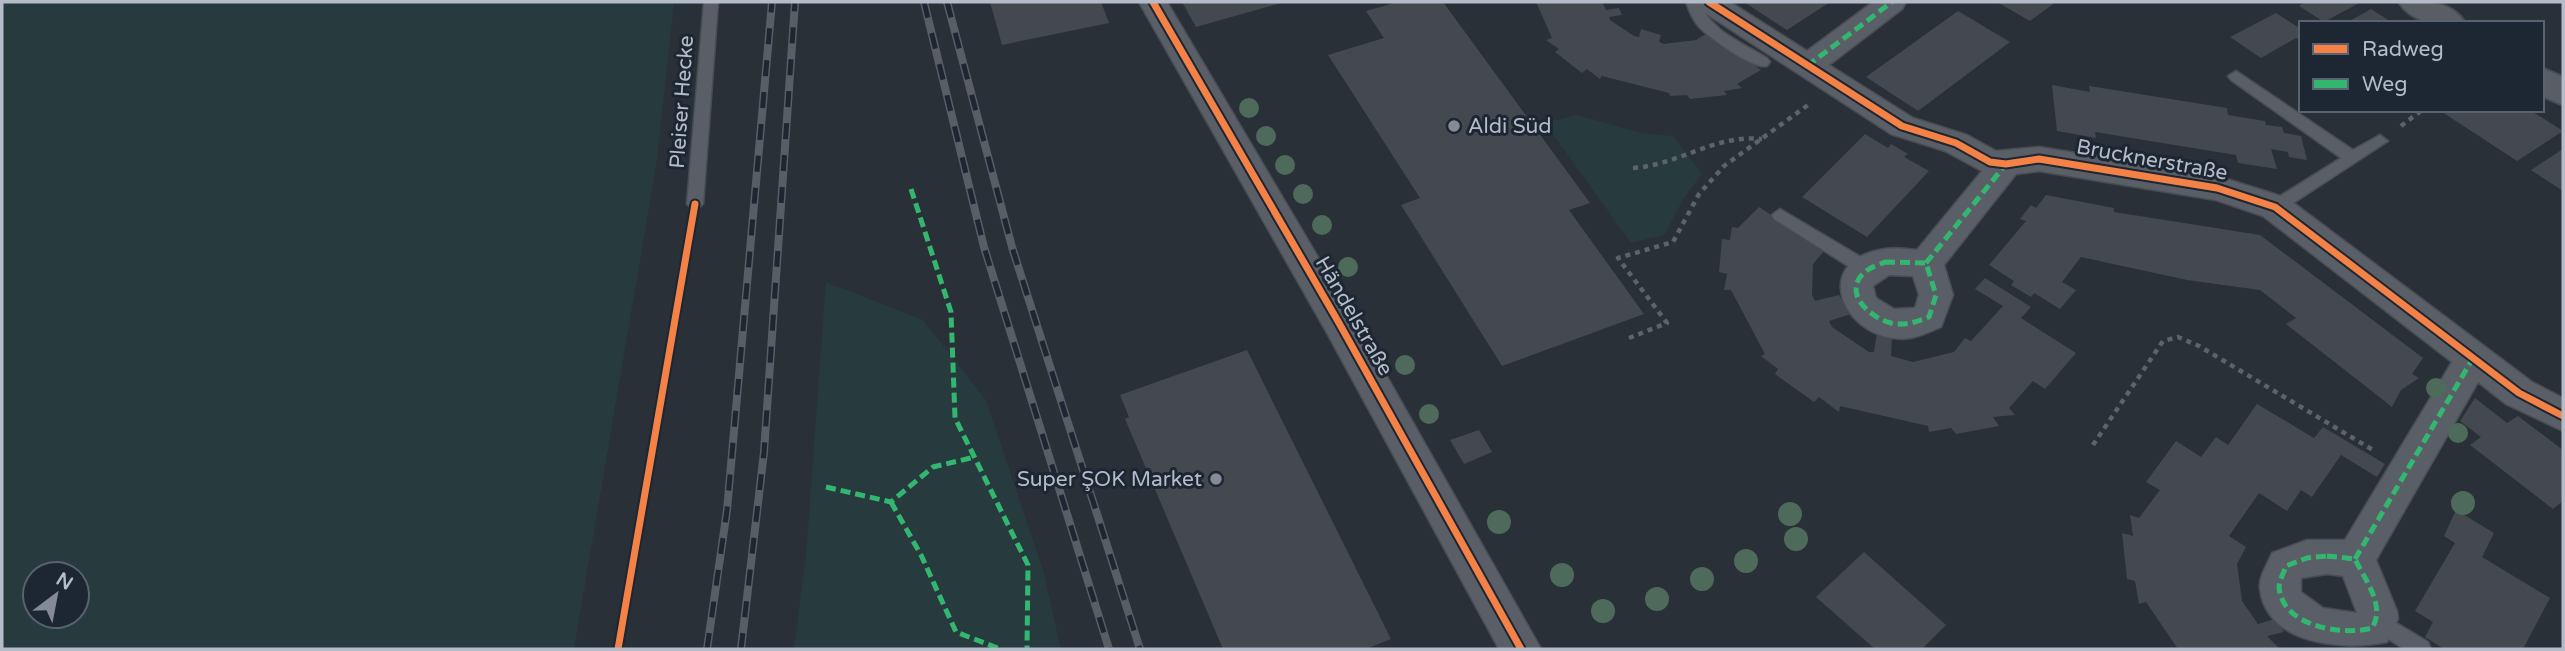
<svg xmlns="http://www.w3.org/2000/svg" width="2565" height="651" viewBox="0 0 2565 651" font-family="'Varela Round',sans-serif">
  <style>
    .green { fill: #273a3e; fill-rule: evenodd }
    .building { fill: #444950 }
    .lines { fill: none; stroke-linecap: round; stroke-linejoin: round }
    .lane-casing { stroke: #484c53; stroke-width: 3 }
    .street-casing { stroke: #484c53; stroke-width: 3 }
    .secondary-casing { stroke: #484c53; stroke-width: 4 }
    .path { stroke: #5d636a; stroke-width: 4.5; stroke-dasharray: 5 5; stroke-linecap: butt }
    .lane { fill: #5a5e66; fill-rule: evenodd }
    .street { fill: #5a5e66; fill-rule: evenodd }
    .secondary { fill: #595d64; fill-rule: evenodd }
    .rail-casing { stroke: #595d64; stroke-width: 8 }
    .rail { stroke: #1d2633; stroke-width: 5; stroke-dasharray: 16; stroke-linecap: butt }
    .quiet { stroke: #33b770; stroke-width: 5; stroke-dasharray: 10 5; stroke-linecap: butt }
    .cycleway-casing { stroke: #1d2633; stroke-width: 11 }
    .cycleway { stroke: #f48246; stroke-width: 7 }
    .tree { fill: #4e6a5a }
    .poi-dot { fill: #848b96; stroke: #1d2633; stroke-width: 2.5 }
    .labels { text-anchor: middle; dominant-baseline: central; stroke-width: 6; stroke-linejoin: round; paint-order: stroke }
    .street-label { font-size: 21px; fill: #b4bcc9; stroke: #1d2633 }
    .poi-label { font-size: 21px; fill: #b4bcc9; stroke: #1d2633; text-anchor: start }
  </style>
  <rect width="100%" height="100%" fill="#2a3038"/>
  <!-- green -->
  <g class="green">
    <path d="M2 2H674L657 160 574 649H2ZM35 574H77V616H35Z"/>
    <polygon points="1577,115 1642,133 1673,136 1702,174 1685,196 1664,235 1631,243 1545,123"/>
    <polygon points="826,282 923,320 986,400 1043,570 1061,649 794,649 806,555"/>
  </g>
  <!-- building -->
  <g class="building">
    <polygon points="990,2 1101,2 1109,23 1002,45"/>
    <polygon points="1182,2 1281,2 1281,3 1196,27"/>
    <polygon points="1398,2 1443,2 1590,203 1569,210 1644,314 1502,366 1401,205 1420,198 1328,55 1384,38 1366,11"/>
    <polygon points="1536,2 1602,2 1606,10 1619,8 1622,15 1609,17 1610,20 1634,36 1639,37 1641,29 1661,35 1659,42 1664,44 1696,40 1706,34 1761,70 1737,84 1742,88 1724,91 1727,95 1690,99 1687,95 1670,96 1669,93 1602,76 1600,79 1587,69 1582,73 1555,52 1559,49 1546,40 1552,38"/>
    <polygon points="1744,2 1830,2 1787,30"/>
    <polygon points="1997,2 2056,2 2030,21"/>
    <polygon points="2305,2 2361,2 2324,22 2299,6"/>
    <polygon points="2371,9 2393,23 2346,23"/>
    <polygon points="1958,11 2010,42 1918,111 1866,77"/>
    <polygon points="2276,13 2301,29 2301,41 2296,38 2261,58 2230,37"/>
    <polygon points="2052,85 2090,92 2089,86 2227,108 2228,115 2265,121 2266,125 2282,127 2284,133 2301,136 2307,160 2289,157 2288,152 2271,149 2277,169 2238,163 2236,155 2095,132 2096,138 2057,131"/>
    <polygon points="2439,110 2530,110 2563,131 2517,161"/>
    <polygon points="1865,134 1888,148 1891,144 1908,154 1904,157 1929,171 1867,237 1802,197"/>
    <polygon points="2563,149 2563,191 2531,170"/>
    <polygon points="2046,195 2114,208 2114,212 2260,235 2423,358 2412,374 2419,378 2401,390 2392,407 2286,324 2296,318 2260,290 2187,280 2081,257 2062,282 2076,290 2060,309 2034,293 2031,297 2011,285 2014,281 1989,265 2026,221 2020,219 2031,205 2036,208"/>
    <polygon points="1759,207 1825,250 1813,264 1812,295 1815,301 1839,295 1851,314 1829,321 1832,327 1869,352 1874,352 1877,333 1892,336 1891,356 1913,362 1954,352 1965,338 1971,341 2003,306 1975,289 1985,278 2031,307 2021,318 2076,353 2045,389 2033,381 2009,408 2015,415 1993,417 1999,426 1956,434 1951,428 1929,432 1928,426 1840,406 1839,412 1819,397 1814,402 1775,374 1778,369 1761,356 1765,354 1731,290 1724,290 1727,274 1719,272 1722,239 1730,240 1732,227 1738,228"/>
    <polygon points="1247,350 1391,639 1366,649 1223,649 1125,419 1129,417 1120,395"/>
    <polygon points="2475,398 2507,423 2518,416 2563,450 2563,501 2553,509 2470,445 2481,437 2460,421"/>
    <polygon points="2257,404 2314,438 2323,427 2385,464 2377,477 2341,455 2312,497 2301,490 2287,511 2259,493 2229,536 2246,547 2237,564 2242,601 2258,624 2275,619 2284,632 2267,636 2280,649 2178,649 2146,602 2139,604 2135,581 2127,579 2122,533 2133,536 2130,515 2139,518 2160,490 2146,482 2176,441 2201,457 2216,437 2228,445"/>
    <polygon points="1479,430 1492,452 1464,464 1450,440"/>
    <polygon points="2456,510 2494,533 2482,557 2550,598 2523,649 2444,649 2425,637 2433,622 2415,611 2455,543 2444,536"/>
    <polygon points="1864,552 1946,625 1922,649 1875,649 1816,597"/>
  </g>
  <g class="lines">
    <!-- lane casing -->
    <g class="lane-casing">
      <g id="lane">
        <polygon points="704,2 718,2 703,204 695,210 687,204"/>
        <path d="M1686 2H1700C1710 31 1743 43 1767 58L1770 62 1767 66C1753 70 1710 38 1699 27 1693 20 1689 11 1686 2Z"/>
        <polygon points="2236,71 2353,150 2380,135 2388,141 2281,211 2269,211 2267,207 2269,203 2341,158 2231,80 2228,76"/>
        <polygon points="1780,209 1871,263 1873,268 1871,273 1859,273 1774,219 1772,215"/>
        <polygon points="2378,612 2428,642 2431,649 2404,649 2371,628 2368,621 2371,614"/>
      </g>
    </g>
    <!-- street casing -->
    <g class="street-casing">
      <g id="street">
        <polygon points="1139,2 1167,2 1351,313 1541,649 1499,649 1327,333"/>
        <path d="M1694 2H1730L1807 51 1873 2H1906L1902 9 1829 65 1913 118 1967 135 1996 151 2039 147 2217 176 2287 198 2532 382 2563 398V431L2506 404 2478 382 2376 560 2397 611 2398 619 2387 642C2343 651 2267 645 2260 589 2258 578 2268 563 2272 553L2307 540H2345L2452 362 2263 216 2216 200 2039 171 2016 174 1944 265 1953 295 1941 327C1932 331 1921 336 1911 338 1846 347 1805 260 1885 249 1895 247 1907 249 1917 250L1982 171 1945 151 1891 134 1699 9ZM1889 275 1913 276 1919 295 1915 308 1894 309 1876 298 1873 286ZM2327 574 2343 576 2357 613 2323 608 2301 592V578Z"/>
      </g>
    </g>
    <!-- secondary casing -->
    <g class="secondary-casing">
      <g id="secondary">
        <path d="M2399 2C2423 1 2451 0 2465 23 2440 23 2414 26 2399 2Z"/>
        <polygon points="2542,68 2563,77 2563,105 2542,96"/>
      </g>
    </g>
    <!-- path -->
    <g class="path">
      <polyline points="2401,126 2422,110"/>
      <path d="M1633 168C1679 165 1715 134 1762 139"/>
      <polyline points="1629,338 1667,323 1618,258 1673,242 1699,194 1724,166 1808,105"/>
      <polyline points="2093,445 2163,341 2178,337 2199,346 2373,450"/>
    </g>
    <!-- lane -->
    <use href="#lane" class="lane"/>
    <!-- street -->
    <use href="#street" class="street"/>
    <!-- secondary -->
    <use href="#secondary" class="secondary"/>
    <!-- rail casing -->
    <g class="rail-casing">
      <g id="rail">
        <polyline points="924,2 984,247 1109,649"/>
        <polyline points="947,2 1012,247 1140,649"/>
        <polyline points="707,649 727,510 772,2"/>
        <polyline points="741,649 764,452 795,2"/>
      </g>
    </g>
    <!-- rail -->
    <use href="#rail" class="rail"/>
    <!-- quiet -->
    <g class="quiet">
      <polyline points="1807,66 1892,2"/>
      <polyline points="911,189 951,312 955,418 1028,565 1027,649"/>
      <path d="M1885 262 1926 263 1936 295 1929 317C1916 322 1905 326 1891 323 1870 318 1841 292 1865 272 1870 267 1879 265 1885 262Z"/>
      <polyline points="1926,263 2006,164"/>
      <polyline points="826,487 891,502 933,467 975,457"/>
      <polyline points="891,502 921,555 956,632 1000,649"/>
      <path d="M2327 556 2355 559C2365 580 2386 606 2372 628 2343 636 2282 627 2279 587 2279 581 2284 572 2286 566L2307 558Z"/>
      <polyline points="2355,559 2473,358"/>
    </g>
    <!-- cycleway casing -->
    <g class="cycleway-casing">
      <g id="cycleway">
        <polyline points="1153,2 1339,323 1521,649"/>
        <polyline points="1709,2 1902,126 1956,143 1990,162 2006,164 2039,159 2217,188 2275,207 2519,393 2563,416"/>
        <polyline points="618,649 695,204"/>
      </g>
    </g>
    <!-- cycleway -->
    <use href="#cycleway" class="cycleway"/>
  </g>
  <!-- trees -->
  <g class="tree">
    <circle cx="1249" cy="108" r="10"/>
    <circle cx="1266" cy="136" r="10"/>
    <circle cx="1285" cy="165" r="10"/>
    <circle cx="1303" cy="194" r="10"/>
    <circle cx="1322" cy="225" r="10"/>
    <circle cx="1348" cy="267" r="10"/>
    <circle cx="1405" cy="365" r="10"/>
    <circle cx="2436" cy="388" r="10"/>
    <circle cx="1429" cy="414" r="10"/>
    <circle cx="2458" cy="433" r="10"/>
    <circle cx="2463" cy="503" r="12"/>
    <circle cx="1790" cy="514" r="12"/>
    <circle cx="1499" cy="522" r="12"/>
    <circle cx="1796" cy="539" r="12"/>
    <circle cx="1746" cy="561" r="12"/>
    <circle cx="1562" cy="575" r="12"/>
    <circle cx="1702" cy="579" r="12"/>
    <circle cx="1657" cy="599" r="12"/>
    <circle cx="1603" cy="611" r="12"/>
  </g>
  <!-- markers -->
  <g class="poi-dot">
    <circle cx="1454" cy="126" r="7"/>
    <circle cx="1216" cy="479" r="7"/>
  </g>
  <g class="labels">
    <!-- street labels -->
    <g class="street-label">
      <text transform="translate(682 102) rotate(-86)">Pleiser Hecke</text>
      <text transform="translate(2152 160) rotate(10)">Brucknerstraße</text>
      <text transform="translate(1354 316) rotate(60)">Händelstraße</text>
    </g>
    <!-- poi labels -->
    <g class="poi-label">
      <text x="1468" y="126">Aldi Süd</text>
      <text x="1202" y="479" text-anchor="end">Super ŞOK Market</text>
    </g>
  </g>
  <!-- border -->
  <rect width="2565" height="651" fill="none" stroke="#b4bcc9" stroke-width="7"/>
  <!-- legend -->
  <rect x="2299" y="21" width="245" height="91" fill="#1d2633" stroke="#59626f" stroke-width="2"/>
  <rect x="2313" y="44" width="35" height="10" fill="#f48246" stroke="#59626f" stroke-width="2"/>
  <text x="2362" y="56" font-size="21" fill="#b4bcc9">Radweg</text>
  <rect x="2313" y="79" width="35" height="10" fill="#33b770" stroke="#59626f" stroke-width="2"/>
  <text x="2362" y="91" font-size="21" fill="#b4bcc9">Weg</text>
  <!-- north arrow -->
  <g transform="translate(56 595) rotate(32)"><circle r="33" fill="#1d2633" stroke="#59626f" stroke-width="2"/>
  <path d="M0-5L12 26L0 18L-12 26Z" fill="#848b96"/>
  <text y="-10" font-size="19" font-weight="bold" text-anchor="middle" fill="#b4bcc9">N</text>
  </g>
</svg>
